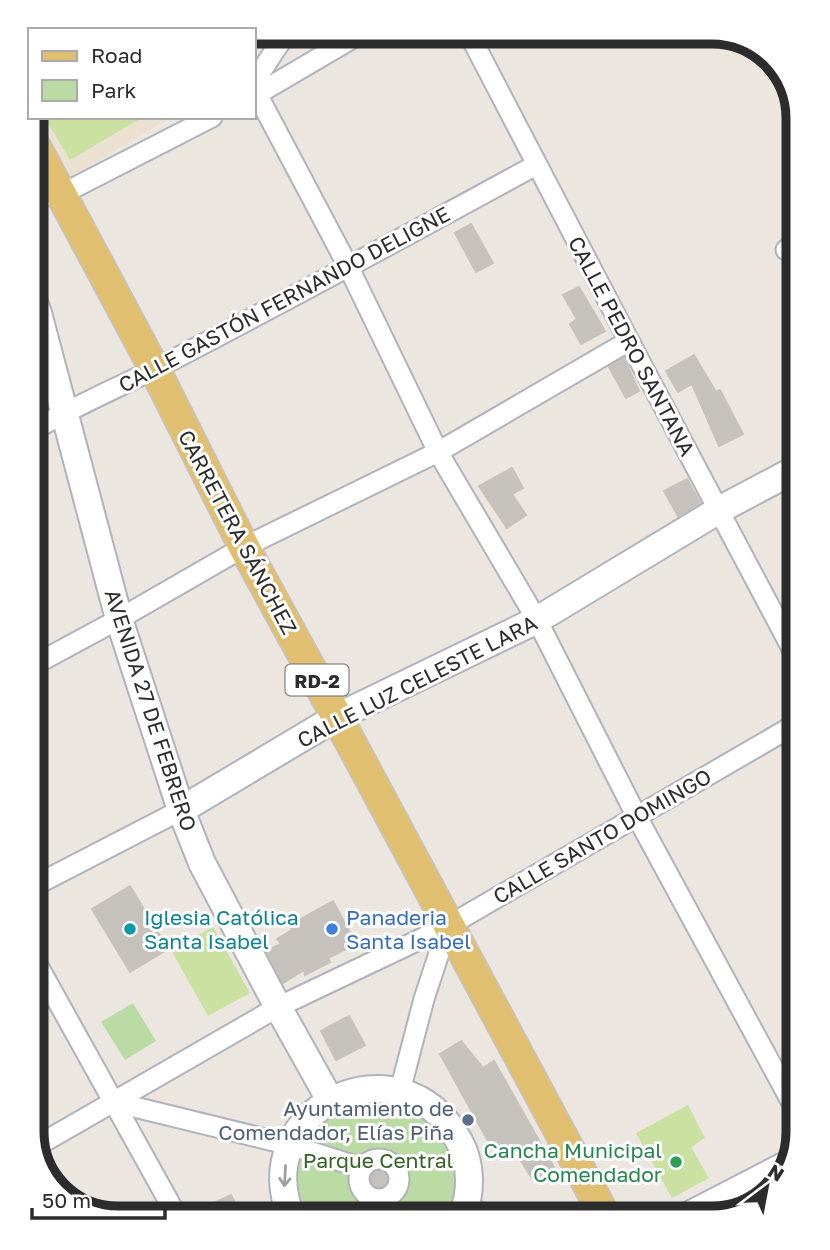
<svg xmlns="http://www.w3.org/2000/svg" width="830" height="1250" viewBox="0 0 830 1250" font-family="'Golos Text',sans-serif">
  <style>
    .education { fill: #ebe1d2 }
    .green { fill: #bbdba4 }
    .pitch { fill: #cae1a1 }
    .building { fill: #c5c1bc; stroke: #c7c2ba; stroke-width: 2 }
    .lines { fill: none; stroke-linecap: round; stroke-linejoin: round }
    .street-casing { stroke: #b1b3bb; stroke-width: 23 }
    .secondary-casing { stroke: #b1b3bb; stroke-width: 30 }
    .primary-casing { stroke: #c4c4c4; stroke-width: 33 }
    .street { stroke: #fff; stroke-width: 19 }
    .secondary { stroke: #fff; stroke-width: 26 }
    .primary { stroke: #e0bf71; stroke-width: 30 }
    .oneway { stroke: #a0a0a0 }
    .culture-dot { fill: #0f9aa8; stroke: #fff; stroke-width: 2.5 }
    .shop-dot { fill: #3f7fe0; stroke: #fff; stroke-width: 2.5 }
    .service-dot { fill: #5c6f8a; stroke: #fff; stroke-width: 2.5 }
    .leisure-dot { fill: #2e9e5b; stroke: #fff; stroke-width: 2.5 }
    .labels { text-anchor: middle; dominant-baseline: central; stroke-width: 6; stroke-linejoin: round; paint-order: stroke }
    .shield { fill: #fff; stroke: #6b6b6b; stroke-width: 2 }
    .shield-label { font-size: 19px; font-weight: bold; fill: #2c2c2c }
    .street-label { font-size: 21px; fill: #2c2c2c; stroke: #fff }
    .culture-label { font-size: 21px; fill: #0d838f; stroke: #fff; text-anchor: start }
    .shop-label { font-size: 21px; fill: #366cbe; stroke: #fff; text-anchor: start }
    .service-label { font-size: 21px; fill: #4e5e75; stroke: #fff; text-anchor: end }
    .leisure-label { font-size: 21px; fill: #27864d; stroke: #fff; text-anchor: end }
    .park-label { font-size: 21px; fill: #356124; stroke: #fff }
    .rim { fill: none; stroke: #2c2c2c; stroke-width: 9 }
  </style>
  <rect width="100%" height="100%" fill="#ece6e0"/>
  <!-- education -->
  <polygon class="education" points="32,117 171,117 64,181 32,123"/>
  <!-- green -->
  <g class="green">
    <polygon points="133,1003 156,1041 125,1060 101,1022"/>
    <path d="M376 1102C395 1105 411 1109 427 1120 456 1140 464 1188 448 1218H307C279 1163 317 1107 376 1102Z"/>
  </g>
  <!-- pitch -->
  <g class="pitch">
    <polygon points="51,117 136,117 138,120 70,160 46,120"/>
    <polygon points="213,927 250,993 208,1016 171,950"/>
    <polygon points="688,1105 705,1138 691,1147 709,1178 672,1198 636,1133"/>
  </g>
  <!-- building -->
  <g class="building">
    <polygon points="471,224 493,263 476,272 455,233"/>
    <polygon points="579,287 605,331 581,344 570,324 577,319 563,295"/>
    <polygon points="694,355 716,392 720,390 743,434 719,446 692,384 678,392 666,371"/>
    <polygon points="624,358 639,391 626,398 609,367"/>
    <polygon points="512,468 523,488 512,494 526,515 507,528 479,486"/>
    <polygon points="687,479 700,503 678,516 664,491"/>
    <polygon points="130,886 168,949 130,972 92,909"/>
    <polygon points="333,901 356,944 328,958 330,962 305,975 304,970 283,983 266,951 281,944 277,939 292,930 290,925"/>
    <polygon points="349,1016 365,1045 336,1060 321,1031"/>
    <polygon points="461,1041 483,1068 494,1061 554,1167 533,1180 515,1151 498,1159 440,1054"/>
    <polygon points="378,1164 389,1168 395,1177 391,1188 382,1193 376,1187 368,1186 364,1181 371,1177 374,1166"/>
    <polygon points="231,1195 243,1218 190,1218 189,1214"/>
  </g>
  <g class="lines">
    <!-- street casing -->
    <g class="street-casing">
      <g id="street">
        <polyline points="287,32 260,73 257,94 349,268 438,452 537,620 636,815 798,1114"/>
        <polyline points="468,32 629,341 798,660"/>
        <polyline points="254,96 363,32"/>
        <polyline points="32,196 62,194 212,117"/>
        <polyline points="786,250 798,240"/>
        <path d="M32 431C81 402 134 381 184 354 302 292 419 229 536 165"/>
        <polyline points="32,666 119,619 244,547 438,452 629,341"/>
        <polyline points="32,887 181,810"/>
        <polyline points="32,955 178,1218"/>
        <polyline points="400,1091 424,999 448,926"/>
        <polyline points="114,1102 290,1145 362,1168"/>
        <polyline points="35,1147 278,1007 448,926 798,723"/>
        <circle cx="379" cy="1179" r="20"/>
        <polyline points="466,1209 503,1218"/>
        <polyline points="363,1218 371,1198"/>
        <polyline points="676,1218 792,1158"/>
      </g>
    </g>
    <!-- secondary casing -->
    <g class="secondary-casing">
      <g id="secondary">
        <polyline points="32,297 38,313 119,619 181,810 202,863 278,1007 330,1100"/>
        <polyline points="181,810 337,717 537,620 719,510 798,468"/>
        <path d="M292 1218C245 1110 400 1033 459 1141 472 1164 472 1195 461 1218"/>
      </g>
    </g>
    <!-- primary casing -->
    <g class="primary-casing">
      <polyline id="primary" points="32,140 155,370 244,547 337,717 606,1218"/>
    </g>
    <!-- street -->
    <use href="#street" class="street"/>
    <!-- secondary -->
    <use href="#secondary" class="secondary"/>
    <!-- primary -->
    <use href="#primary" class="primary"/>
  </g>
  <!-- one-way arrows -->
  <defs><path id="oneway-shaft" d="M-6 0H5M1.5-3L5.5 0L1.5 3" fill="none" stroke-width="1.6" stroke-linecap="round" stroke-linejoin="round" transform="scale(1.75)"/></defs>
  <use class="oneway" href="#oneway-shaft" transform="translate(285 1176) rotate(93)"/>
  <!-- markers -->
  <circle class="culture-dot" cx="130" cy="929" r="7"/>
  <circle class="shop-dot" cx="332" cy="929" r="7"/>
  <circle class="service-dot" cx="468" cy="1120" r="7"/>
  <circle class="leisure-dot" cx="676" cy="1162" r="7"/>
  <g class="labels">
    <!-- shield labels -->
    <rect class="shield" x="285.5" y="664.5" width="63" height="31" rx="5"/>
    <g class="shield-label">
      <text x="317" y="680">RD-2</text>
    </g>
    <!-- street labels -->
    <g class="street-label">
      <text transform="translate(284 299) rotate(-28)">CALLE GASTÓN FERNANDO DELIGNE</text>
      <text transform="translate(632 346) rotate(62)">CALLE PEDRO SANTANA</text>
      <text transform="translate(238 532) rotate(62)">CARRETERA SÁNCHEZ</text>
      <text transform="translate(417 681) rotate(-27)">CALLE LUZ CELESTE LARA</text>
      <text transform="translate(151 710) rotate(72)">AVENIDA 27 DE FEBRERO</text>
      <text transform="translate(602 836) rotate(-30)">CALLE SANTO DOMINGO</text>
    </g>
    <!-- culture labels -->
    <g class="culture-label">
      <text x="144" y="917">Iglesia Católica<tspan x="144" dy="24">Santa Isabel</tspan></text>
    </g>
    <!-- shop labels -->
    <g class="shop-label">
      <text x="346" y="917">Panaderia<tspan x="346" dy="24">Santa Isabel</tspan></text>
    </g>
    <!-- service labels -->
    <g class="service-label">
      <text x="454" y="1108">Ayuntamiento de<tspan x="454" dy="24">Comendador, Elías Piña</tspan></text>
    </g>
    <!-- leisure labels -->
    <g class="leisure-label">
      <text x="662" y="1150">Cancha Municipal<tspan x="662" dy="24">Comendador</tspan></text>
    </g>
    <!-- park labels -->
    <g class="park-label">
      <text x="378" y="1160">Parque Central</text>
    </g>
  </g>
  <!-- crop -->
  <path d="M0 0H830V1250H0ZM118 44H712A74 74 0 0 1 786 118V1132A74 74 0 0 1 712 1206H118A74 74 0 0 1 44 1132V118A74 74 0 0 1 118 44Z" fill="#fff" fill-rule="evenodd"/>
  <path class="rim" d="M118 44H712A74 74 0 0 1 786 118V1132A74 74 0 0 1 712 1206H118A74 74 0 0 1 44 1132V118A74 74 0 0 1 118 44Z"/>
  <!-- legend -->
  <rect x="28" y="28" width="228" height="91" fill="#ffffff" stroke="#ababab" stroke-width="2"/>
  <rect x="42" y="51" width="35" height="10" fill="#e0bf71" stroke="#ababab" stroke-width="2"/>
  <text x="91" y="63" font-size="21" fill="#2c2c2c">Road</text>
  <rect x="42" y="80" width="35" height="21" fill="#bbdba4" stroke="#ababab" stroke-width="2"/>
  <text x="91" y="98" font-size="21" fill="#2c2c2c">Park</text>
  <!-- north arrow -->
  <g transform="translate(767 1187) rotate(32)" stroke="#ffffff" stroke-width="5" paint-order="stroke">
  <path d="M0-5L12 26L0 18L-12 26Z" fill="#2c2c2c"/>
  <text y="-10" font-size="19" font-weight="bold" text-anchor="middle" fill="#2c2c2c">N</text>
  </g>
  <!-- scale -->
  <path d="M32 1208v10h133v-10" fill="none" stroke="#2c2c2c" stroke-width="3.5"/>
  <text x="42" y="1208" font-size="21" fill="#2c2c2c" stroke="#ffffff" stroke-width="5" paint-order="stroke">50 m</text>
</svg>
